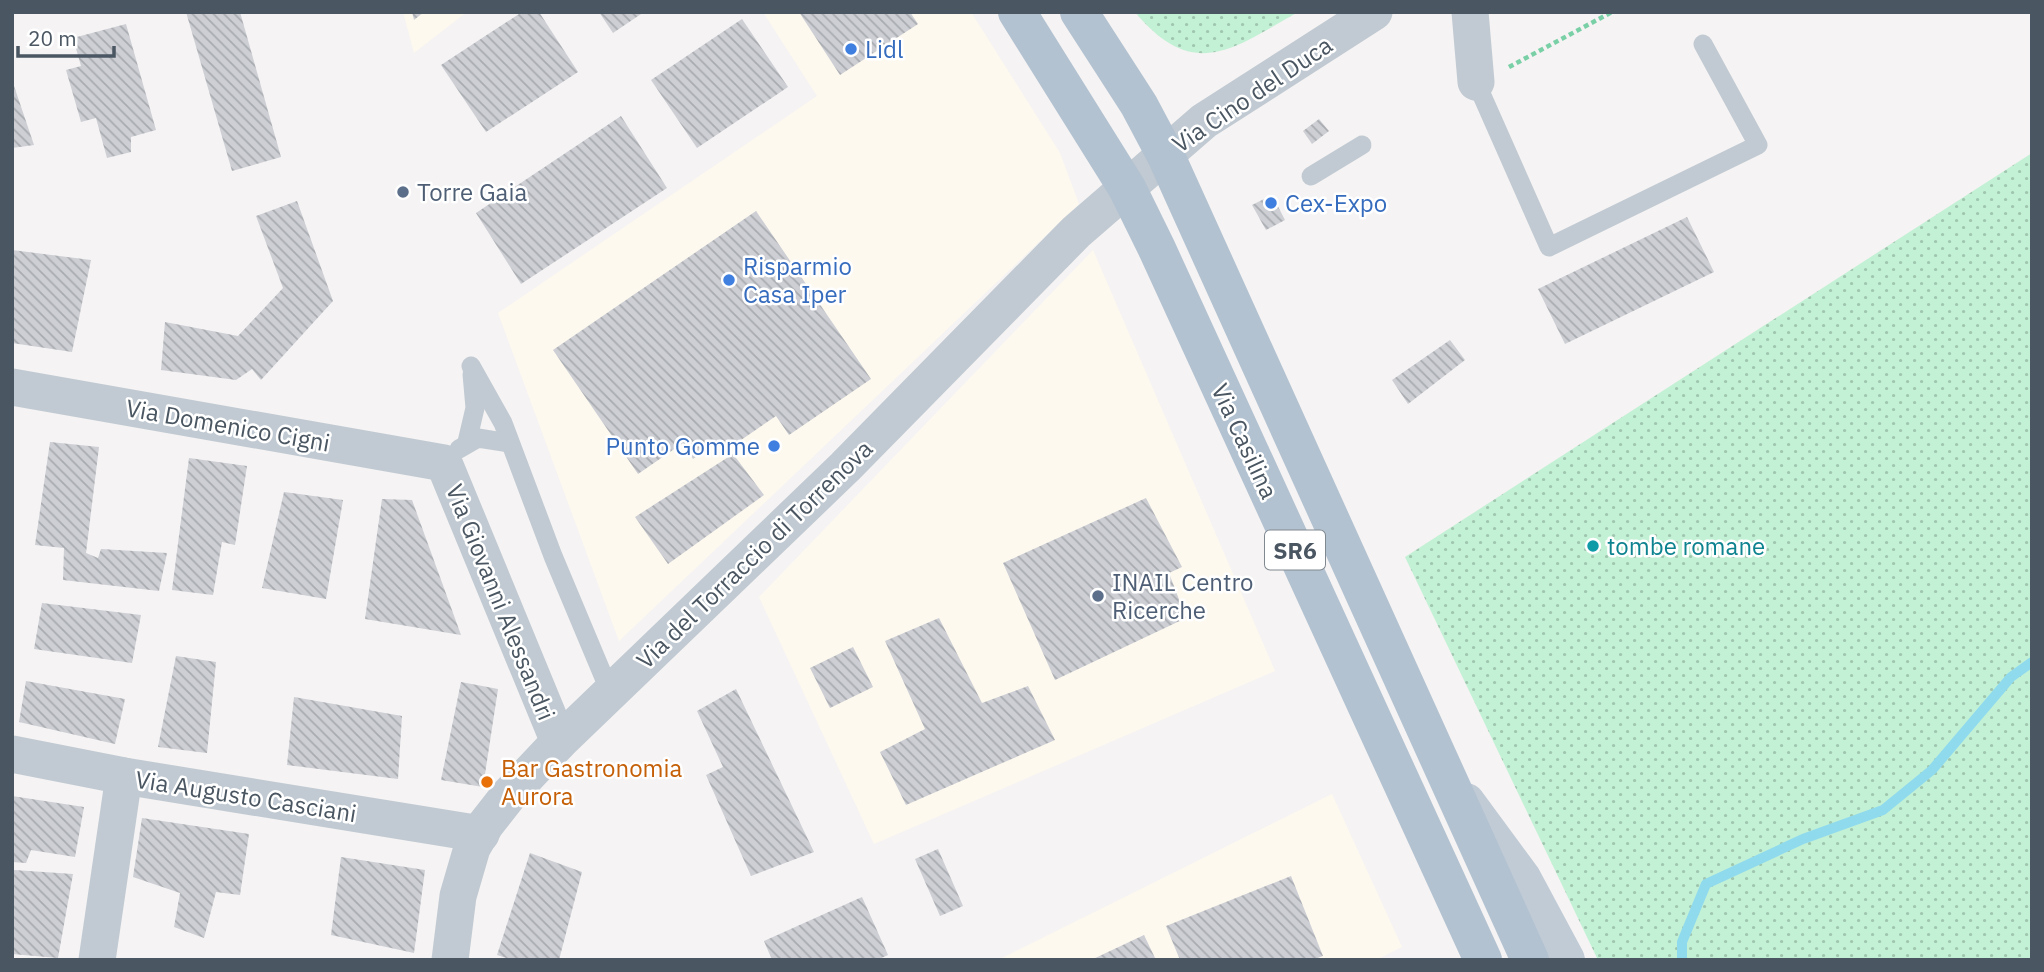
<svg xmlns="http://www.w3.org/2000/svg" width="2044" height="972" viewBox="0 0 2044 972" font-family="'IBM Plex Sans',sans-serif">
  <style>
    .commercial { fill: #fdf9ef }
    .green { fill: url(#green-dots) }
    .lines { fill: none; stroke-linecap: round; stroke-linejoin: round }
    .stream { stroke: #90daee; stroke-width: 10 }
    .building { fill: url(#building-back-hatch) }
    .path { stroke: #7ad0a6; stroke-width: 4.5; stroke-dasharray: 5 3.5; stroke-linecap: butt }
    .lane { stroke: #c1cad2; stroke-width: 19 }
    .street { stroke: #c1cad2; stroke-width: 37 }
    .secondary { stroke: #c1cbd6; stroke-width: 38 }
    .primary { stroke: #b3c2d1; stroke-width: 38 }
    .shop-dot { fill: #3f7fe0; stroke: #fff; stroke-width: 2.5 }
    .service-dot { fill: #5c6f8a; stroke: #fff; stroke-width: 2.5 }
    .culture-dot { fill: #0f9aa8; stroke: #fff; stroke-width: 2.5 }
    .food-dot { fill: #e8710a; stroke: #fff; stroke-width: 2.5 }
    .labels { text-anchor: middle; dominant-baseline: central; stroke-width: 5; stroke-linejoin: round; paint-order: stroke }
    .shield { fill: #fff; stroke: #808990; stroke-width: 2 }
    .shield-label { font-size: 23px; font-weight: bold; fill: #4a5661 }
    .shop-label { font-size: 24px; fill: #366cbe; stroke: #fff; text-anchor: start }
    .street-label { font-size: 24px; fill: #4a5661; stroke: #fff }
    .service-label { font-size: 24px; fill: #4e5e75; stroke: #fff; text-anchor: start }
    .culture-label { font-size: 24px; fill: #0d838f; stroke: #fff; text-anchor: start }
    .food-label { font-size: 24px; fill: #c56008; stroke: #fff; text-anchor: start }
  </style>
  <defs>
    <pattern id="green-dots" width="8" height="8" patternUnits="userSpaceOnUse" patternTransform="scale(1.75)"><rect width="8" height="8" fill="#c3f1d5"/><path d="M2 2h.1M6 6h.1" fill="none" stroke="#a0c6b0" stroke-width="1.8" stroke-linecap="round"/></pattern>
    <pattern id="building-back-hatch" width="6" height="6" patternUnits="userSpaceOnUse" patternTransform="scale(1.75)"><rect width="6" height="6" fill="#cdcfd5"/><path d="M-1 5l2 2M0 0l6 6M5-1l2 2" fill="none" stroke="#a8abb0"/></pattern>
  </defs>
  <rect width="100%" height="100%" fill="#f5f3f3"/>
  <!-- commercial -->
  <g class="commercial">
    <polygon points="403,12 467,12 414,53"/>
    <polygon points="763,12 971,12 1060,153 1079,204 619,641 498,313 817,96"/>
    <polygon points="1093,250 1275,671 874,844 759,597"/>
    <polygon points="1332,794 1402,947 1376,960 998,960"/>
  </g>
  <!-- green -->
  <g class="green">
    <path d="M1135 12H1298C1234 48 1194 83 1135 12Z"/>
    <polygon points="2032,153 2032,960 1598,960 1405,557"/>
  </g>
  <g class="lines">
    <!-- stream -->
    <polyline class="stream" points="1682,960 1682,942 1706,884 1803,839 1883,810 1932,770 2011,677 2032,662"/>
  </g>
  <!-- building -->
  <g class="building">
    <polygon points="186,12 240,12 281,157 232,171"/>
    <polygon points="412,12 424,12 414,20"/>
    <polygon points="522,12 539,12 578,72 486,132 441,65"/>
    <polygon points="599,12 644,12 613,33"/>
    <polygon points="799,12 910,12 918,24 840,75"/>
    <polygon points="742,19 788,87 697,148 651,80"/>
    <polygon points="126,24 156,130 131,137 131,152 107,158 96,118 81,122 66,70 81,66 73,38"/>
    <polygon points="12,80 34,145 12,148"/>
    <polygon points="621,116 667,188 521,284 476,213"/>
    <polygon points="1319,119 1329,131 1312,144 1303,131"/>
    <polygon points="1272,195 1285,220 1266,230 1252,205"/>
    <polygon points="297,201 333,301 261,380 252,369 236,380 161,370 165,322 238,336 283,288 256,216"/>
    <polygon points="756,211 871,379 789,435 776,416 725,451 719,441 693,459 683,443 638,474 553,350"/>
    <polygon points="1687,217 1714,272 1565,344 1538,289"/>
    <polygon points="12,250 91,260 72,352 12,343"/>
    <polygon points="1450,340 1465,360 1408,404 1392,380"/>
    <polygon points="50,442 99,447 86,553 98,558 101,549 167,553 159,591 63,580 64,548 35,545"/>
    <polygon points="733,454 764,495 668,564 635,517"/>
    <polygon points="189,458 247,466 235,545 222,542 213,595 172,590"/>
    <polygon points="284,492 343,500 326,599 262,588"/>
    <polygon points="1146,498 1182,567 1169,573 1186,618 1055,680 1003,563"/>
    <polygon points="382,499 412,500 461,635 365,619"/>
    <polygon points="42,603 141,615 132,663 34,649"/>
    <polygon points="939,618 982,703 1028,686 1055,740 906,805 880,752 925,729 885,641"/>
    <polygon points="853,647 873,687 830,708 810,668"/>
    <polygon points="176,656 216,662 207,753 158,747"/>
    <polygon points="26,681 125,699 115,744 19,722"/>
    <polygon points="461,682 498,689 483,787 441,780"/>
    <polygon points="736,689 814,852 751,876 706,775 723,767 697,711"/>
    <polygon points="294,697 402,716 398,779 287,765"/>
    <polygon points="12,796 84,807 75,857 31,850 26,863 12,862"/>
    <polygon points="142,818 249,834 240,895 216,892 204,938 174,927 180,893 133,877"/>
    <polygon points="938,849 963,906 940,916 915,859"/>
    <polygon points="530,853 582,872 559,960 512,960 497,955"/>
    <polygon points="341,857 425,870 414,953 331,935"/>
    <polygon points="14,870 73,874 58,958 12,954"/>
    <polygon points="1291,876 1323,956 1312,960 1180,960 1166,926"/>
    <polygon points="862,897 888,955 877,960 772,960 764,941"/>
    <polygon points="1144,935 1156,960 1091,960"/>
  </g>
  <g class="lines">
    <!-- path -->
    <polyline class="path" points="1509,67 1612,12"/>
    <!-- lane -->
    <g class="lane">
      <polyline points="1476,82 1549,247 1758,145 1703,44"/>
      <polyline points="1311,176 1362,145"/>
      <polyline points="471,366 503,423 553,556 610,692"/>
      <polyline points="467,442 475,408 472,374"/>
      <polyline points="459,449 478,438 510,443"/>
    </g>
    <!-- street -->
    <g class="street">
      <polyline points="1470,12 1476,82"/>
      <polyline points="12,387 444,463 559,742"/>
      <polyline points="12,754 124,776 481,834"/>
      <polyline points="97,960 124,776"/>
      <polyline points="450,960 458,896 472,848 486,824 508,796 559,742 845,467 1076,232 1204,121 1374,12"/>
    </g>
    <!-- secondary -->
    <polyline class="secondary" points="1466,802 1522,878 1566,960"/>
    <!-- primary -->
    <g class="primary">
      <polyline points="1017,12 1127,188 1157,249 1483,960"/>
      <polyline points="1079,12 1139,105 1165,154 1530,960"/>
    </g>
  </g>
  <!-- markers -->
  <g class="shop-dot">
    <circle cx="851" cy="49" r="7"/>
    <circle cx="1271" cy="203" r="7"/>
    <circle cx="729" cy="280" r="7"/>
    <circle cx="774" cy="446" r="7"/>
  </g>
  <g class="service-dot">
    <circle cx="403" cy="192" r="7"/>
    <circle cx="1098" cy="596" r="7"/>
  </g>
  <circle class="culture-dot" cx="1593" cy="546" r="7"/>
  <circle class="food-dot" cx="487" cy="782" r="7"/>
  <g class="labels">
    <!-- shield labels -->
    <rect class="shield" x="1265" y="530.5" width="60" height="39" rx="5"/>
    <g class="shield-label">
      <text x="1295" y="550">SR6</text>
    </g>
    <!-- shop labels -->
    <g class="shop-label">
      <text x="865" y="49">Lidl</text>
      <text x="1285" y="203">Cex-Expo</text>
      <text x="743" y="266">Risparmio<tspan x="743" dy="28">Casa Iper</tspan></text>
      <text x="760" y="446" text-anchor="end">Punto Gomme</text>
    </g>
    <!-- street labels -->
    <g class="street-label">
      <text transform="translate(1252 94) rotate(-34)">Via Cino del Duca</text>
      <text transform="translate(228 425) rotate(10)">Via Domenico Cigni</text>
      <text transform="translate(1245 441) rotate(65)">Via Casilina</text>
      <text transform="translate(754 554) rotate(-44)">Via del Torraccio di Torrenova</text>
      <text transform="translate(501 602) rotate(68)">Via Giovanni Alessandri</text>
      <text transform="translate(246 796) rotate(9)">Via Augusto Casciani</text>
    </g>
    <!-- service labels -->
    <g class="service-label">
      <text x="417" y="192">Torre Gaia</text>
      <text x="1112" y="582">INAIL Centro<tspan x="1112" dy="28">Ricerche</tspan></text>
    </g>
    <!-- culture labels -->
    <g class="culture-label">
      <text x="1607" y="546">tombe romane</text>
    </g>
    <!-- food labels -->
    <g class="food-label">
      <text x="501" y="768">Bar Gastronomia<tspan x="501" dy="28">Aurora</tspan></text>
    </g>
  </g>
  <!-- border -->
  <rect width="2044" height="972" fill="none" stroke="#4a5661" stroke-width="28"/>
  <!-- scale -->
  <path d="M18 46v10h96v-10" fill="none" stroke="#4a5661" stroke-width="3.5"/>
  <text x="28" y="46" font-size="21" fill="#4a5661" stroke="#ffffff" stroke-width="5" paint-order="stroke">20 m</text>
</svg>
